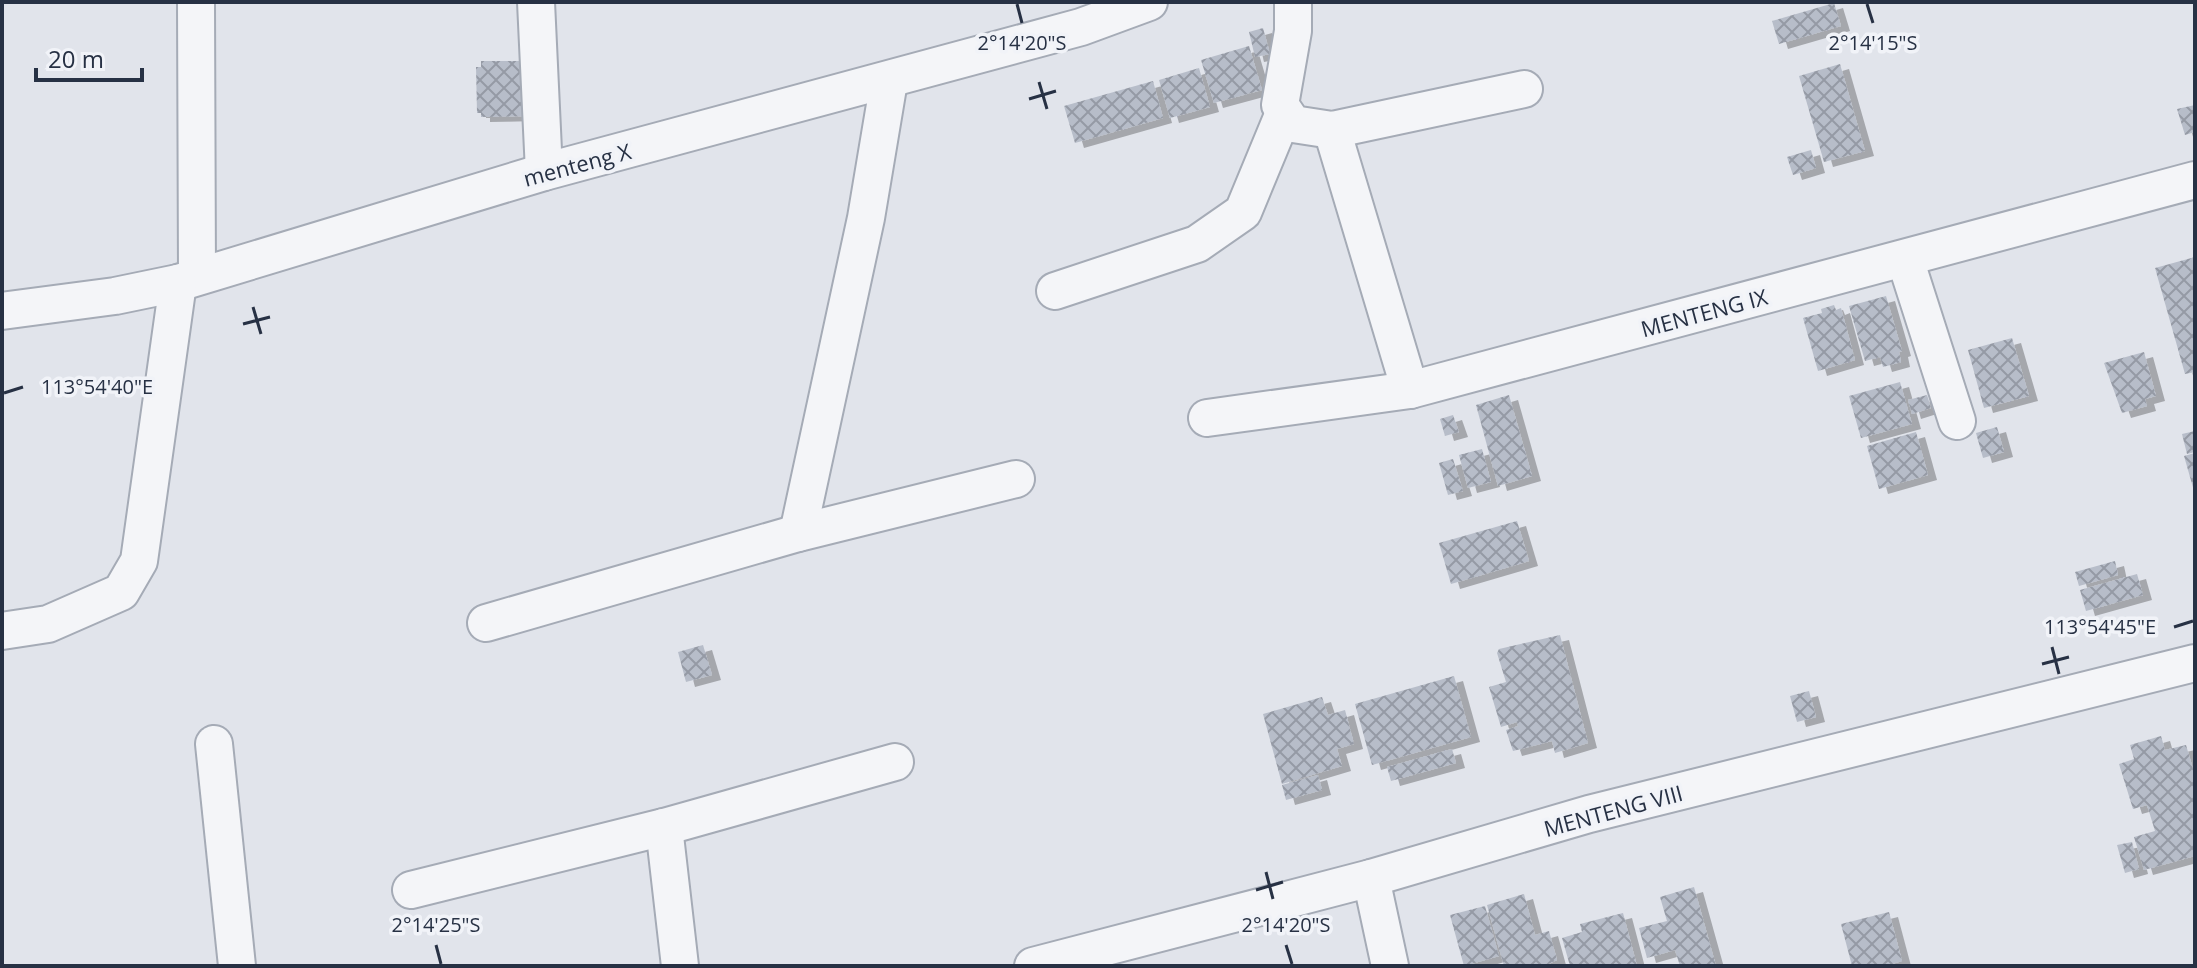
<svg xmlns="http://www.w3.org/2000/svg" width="2197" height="968" viewBox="0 0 2197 968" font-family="'Open Sans',sans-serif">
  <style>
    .building { fill: url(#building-cross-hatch); filter: url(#shadow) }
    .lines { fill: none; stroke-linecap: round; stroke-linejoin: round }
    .street-casing { stroke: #a5abb6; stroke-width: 40 }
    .street { stroke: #f4f5f8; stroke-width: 36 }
    .ticks { fill: none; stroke: #273144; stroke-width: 3 }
    .labels { text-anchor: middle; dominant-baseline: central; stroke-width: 7; stroke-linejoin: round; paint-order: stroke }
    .street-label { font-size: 22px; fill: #273144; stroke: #f1f3f8 }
    .ticks-label { font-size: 20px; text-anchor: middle; fill: #273144; stroke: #f1f3f8; stroke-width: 7; stroke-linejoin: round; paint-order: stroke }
  </style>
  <defs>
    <pattern id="building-cross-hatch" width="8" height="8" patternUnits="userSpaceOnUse" patternTransform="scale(2)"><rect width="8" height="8" fill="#b7bdc9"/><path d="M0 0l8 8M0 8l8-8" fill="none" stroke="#959aa5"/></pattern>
    <filter id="shadow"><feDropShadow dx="9" dy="5" stdDeviation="0" flood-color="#0004"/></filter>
  </defs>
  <rect width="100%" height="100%" fill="#e1e4eb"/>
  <!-- building -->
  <g class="building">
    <polygon points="1834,3 1841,26 1779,44 1772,21"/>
    <polygon points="1263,28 1270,54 1255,57 1249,32"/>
    <polygon points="1249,46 1262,90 1214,103 1201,60"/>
    <polygon points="481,61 527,61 528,116 481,117 481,113 477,113 476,67 481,67"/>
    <polygon points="1840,64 1865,151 1824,162 1799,76"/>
    <polygon points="1199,68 1210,107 1170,118 1159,80"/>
    <polygon points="1153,81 1163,118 1075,143 1064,106"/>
    <polygon points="2195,105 2195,132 2185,135 2177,109"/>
    <polygon points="1811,150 1816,168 1793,175 1787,157"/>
    <polygon points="2195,257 2195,372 2185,374 2155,268"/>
    <polygon points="1886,296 1902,351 1899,352 1901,362 1883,367 1880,357 1865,361 1849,306"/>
    <polygon points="1834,305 1836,310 1841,308 1855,360 1818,371 1803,318 1822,313 1821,309"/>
    <polygon points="2012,338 2029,396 1984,408 1968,350"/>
    <polygon points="2144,352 2156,396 2145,399 2147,406 2122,413 2104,363"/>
    <polygon points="1900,382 1912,424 1861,438 1849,396"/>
    <polygon points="1509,395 1532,476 1498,486 1476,405"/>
    <polygon points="1927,395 1931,408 1912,414 1908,400"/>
    <polygon points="1453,415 1459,432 1445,436 1440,419"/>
    <polygon points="1997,427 2004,452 1983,458 1976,433"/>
    <polygon points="2195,431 2195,452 2187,454 2182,434"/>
    <polygon points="1916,432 1928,475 1879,489 1867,446"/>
    <polygon points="1482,449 1491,482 1468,488 1459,455"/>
    <polygon points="2195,453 2195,490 2194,491 2184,456"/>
    <polygon points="1453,459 1463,491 1448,495 1439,463"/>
    <polygon points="1517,521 1529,561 1451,584 1439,543"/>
    <polygon points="2115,561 2118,575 2079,586 2075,572"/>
    <polygon points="2137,574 2143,595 2086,611 2080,590"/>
    <polygon points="1560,635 1588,743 1555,753 1552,741 1513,751 1506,730 1518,726 1517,722 1501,727 1489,687 1506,682 1497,653 1499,649"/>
    <polygon points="703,645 712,675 686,682 678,652"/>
    <polygon points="1454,676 1471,737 1372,765 1355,704"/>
    <polygon points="1809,691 1816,717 1797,722 1790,696"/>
    <polygon points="1322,697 1328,715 1345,710 1354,744 1337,749 1342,766 1282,784 1263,714"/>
    <polygon points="2161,736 2165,750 2186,745 2195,776 2195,856 2144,870 2134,837 2155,831 2147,805 2133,809 2119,764 2134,759 2130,745"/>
    <polygon points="1452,749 1456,763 1391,781 1387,767"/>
    <polygon points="1318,775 1322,790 1286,800 1282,785"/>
    <polygon points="2132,842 2139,869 2125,873 2117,845"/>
    <polygon points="1694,887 1716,966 1680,966 1675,950 1647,958 1639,928 1667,921 1660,897"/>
    <polygon points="1524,894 1535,935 1549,931 1557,960 1544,966 1504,966 1487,905"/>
    <polygon points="1485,906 1499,956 1464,966 1450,915"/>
    <polygon points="1889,912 1902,961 1885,966 1852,966 1841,924"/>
    <polygon points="1623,913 1637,966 1570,966 1562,938 1582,932 1580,924"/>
  </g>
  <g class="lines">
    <!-- street casing -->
    <g class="street-casing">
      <g id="street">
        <polyline points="196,2 197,276"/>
        <polyline points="536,2 544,172"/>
        <polyline points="1293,2 1293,31 1280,105 1293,124 1332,130 1524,89"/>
        <polyline points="1332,130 1410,390"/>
        <polyline points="1905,259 1957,421"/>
        <polyline points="1055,291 1197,244 1243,212 1284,113"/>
        <polyline points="2,311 115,296 178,283 544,172 1081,27 1149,2"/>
        <polyline points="1207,418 1410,390 2195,180"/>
        <polyline points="798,533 866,218 889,81"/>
        <polyline points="486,623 798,533 1016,479"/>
        <polyline points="2,631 48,624 121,592 139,561 178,283"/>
        <polyline points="214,744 237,966"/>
        <polyline points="664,827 680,966"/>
        <polyline points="1371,878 1390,966"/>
        <polyline points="411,890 664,827 895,762"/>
        <polyline points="1033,966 1371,878 1589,814 2195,663"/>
      </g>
    </g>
    <!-- street -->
    <use href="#street" class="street"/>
  </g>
  <!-- ticks -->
  <path class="ticks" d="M1017 4 1022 23M1867 4 1873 23M1039 82 1047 109M1029 99 1056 91M253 307 261 334M243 324 270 317M4 393 23 387M2174 627 2193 621M2052 647 2059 674M2042 664 2069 657M1266 872 1273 899M1256 890 1283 882M436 945 441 964M1286 945 1292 964"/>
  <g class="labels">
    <!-- street labels -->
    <g class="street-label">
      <text transform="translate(577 164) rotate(-15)">menteng X</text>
      <text transform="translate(1704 312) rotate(-15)">MENTENG IX</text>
      <text transform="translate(1613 810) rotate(-15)">MENTENG VIII</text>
    </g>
  </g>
  <g class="ticks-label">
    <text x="1022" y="50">2°14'20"S</text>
    <text x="1873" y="50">2°14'15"S</text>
    <text x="97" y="394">113°54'40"E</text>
    <text x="2100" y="634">113°54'45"E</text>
    <text x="436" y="932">2°14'25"S</text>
    <text x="1286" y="932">2°14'20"S</text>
  </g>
  <!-- border -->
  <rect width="2197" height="968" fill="none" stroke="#273144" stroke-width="8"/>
  <!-- scale -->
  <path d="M36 68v12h106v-12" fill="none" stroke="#273144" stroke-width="4"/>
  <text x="48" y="68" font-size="24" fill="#273144" stroke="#f1f3f8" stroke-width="6" paint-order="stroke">20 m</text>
</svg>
